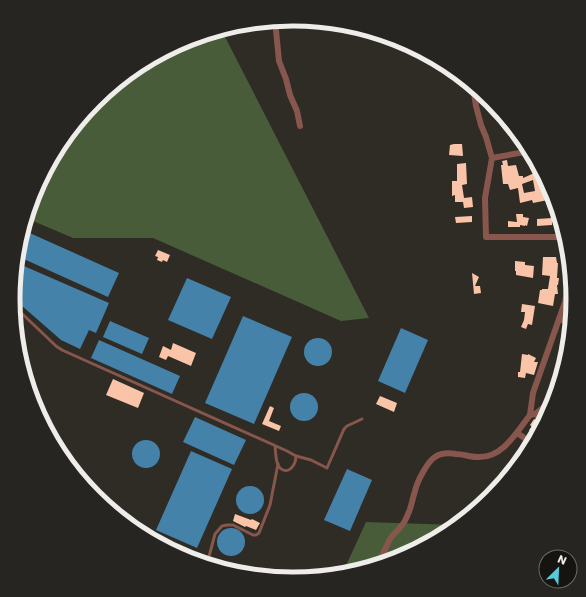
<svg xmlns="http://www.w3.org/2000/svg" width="586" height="597" viewBox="0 0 586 597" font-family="Poppins,sans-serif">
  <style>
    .green { fill: #485c3a }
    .water { fill: #4482aa }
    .building { fill: #fac4a9; fill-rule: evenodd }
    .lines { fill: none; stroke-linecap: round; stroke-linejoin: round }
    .service { stroke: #87564d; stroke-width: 3 }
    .minor { stroke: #87564d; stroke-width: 6 }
    .rim { fill: none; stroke: #efede9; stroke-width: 5 }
  </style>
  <rect width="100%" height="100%" fill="#2f2b25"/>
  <!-- green -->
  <g class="green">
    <polygon points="221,29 369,318 341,321 153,238 73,238 26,218 34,191 60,143 95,100 138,66 186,40"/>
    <polygon points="366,522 456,525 448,531 400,557 347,573 342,574"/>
  </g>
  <!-- water -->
  <g class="water">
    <polygon points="23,230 119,273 108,297 17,256 18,244"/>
    <polygon points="17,263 109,303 96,333 89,330 80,349 61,340 13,298"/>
    <polygon points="187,278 231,297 212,339 168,320"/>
    <polygon points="243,316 292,337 254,424 205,403"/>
    <polygon points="110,321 149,338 142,354 103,337"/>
    <polygon points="401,328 428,340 405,393 378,381"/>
    <circle cx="318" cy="352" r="14"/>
    <polygon points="99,340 180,376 172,394 91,358"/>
    <circle cx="304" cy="407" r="14"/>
    <polygon points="195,417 246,440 234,465 183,442"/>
    <circle cx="146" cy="454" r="14"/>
    <polygon points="191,451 232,469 197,548 156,530"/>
    <polygon points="347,469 372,480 350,531 324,520"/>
    <circle cx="250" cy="500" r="14"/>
    <circle cx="231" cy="542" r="14"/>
  </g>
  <!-- building -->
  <g class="building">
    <polygon points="454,144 462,144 463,156 449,155 450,145"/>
    <path d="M507 160 508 166 516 165 519 176H523V178L539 171 540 174H542L551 192V195L548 196 549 199H547L548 200 533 203 532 200 520 203 518 188 510 190 508 184H503L501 165H503L502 161ZM533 180 535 191 524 193 522 184Z"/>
    <polygon points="466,163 467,184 462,185 464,198 472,197 473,207 464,208 463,202 455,202 455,195 452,196 452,181 457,181 457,164"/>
    <polygon points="516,214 523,214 523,217 529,218 527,226 525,225 525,226 520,225 520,227 508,227 508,221 517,222"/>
    <polygon points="472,216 472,222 456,223 455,217"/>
    <polygon points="552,218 552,225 537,226 537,219"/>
    <polygon points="158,250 170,255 167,262 163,260 162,262 157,260 158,257 155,256"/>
    <polygon points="543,257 556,257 557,263 558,263 557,278 559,278 558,285 557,285 558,294 555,294 553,306 538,303 540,290 542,290 542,289 548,289 550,276 542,275"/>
    <polygon points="515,261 525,262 525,265 534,266 533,278 516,275 516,271 515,271"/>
    <polygon points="472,273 479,277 475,286 480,286 481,293 474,294"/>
    <polygon points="522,304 535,306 532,325 528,324 526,329 521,327 524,320 525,312 521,312"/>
    <polygon points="173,343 196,353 191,366 168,356 166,360 159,357 163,346 171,350"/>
    <polygon points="522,354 528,355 528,354 536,358 534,362 538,362 534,375 526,373 525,378 518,377 518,372 520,372"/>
    <polygon points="113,379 144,393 138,408 106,395"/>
    <polygon points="380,396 397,403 394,412 376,404"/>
    <polygon points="270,406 274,408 269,421 281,426 279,431 262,424"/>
    <polygon points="534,419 541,424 533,433 529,430 532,427 530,425"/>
    <polygon points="235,514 251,520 252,519 260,523 256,530 246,526 245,527 233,521"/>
  </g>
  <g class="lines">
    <!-- service -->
    <g class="service">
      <path d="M14 306 56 346 62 350 287 451 296 456C296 464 289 476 280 468 275 463 276 453 275 446"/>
      <polyline points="296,456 311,460 327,468 344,429 347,426 362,419"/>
      <polyline points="207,564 215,534 222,526 227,525 233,525 253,535 256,535 259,533 270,505 278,464"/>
    </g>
    <!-- minor -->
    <g class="minor">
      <polyline points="275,20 279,61 286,79 290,95 297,111 300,126"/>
      <polyline points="473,86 476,106 481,125 486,137 492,158 485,198 486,237 566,237"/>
      <polyline points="492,158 530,151"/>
      <polyline points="559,319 571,322"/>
      <polyline points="535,414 544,420"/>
      <polyline points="530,415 533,393 565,302 568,288 568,248"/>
      <polyline points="517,433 532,443"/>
      <path d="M378 564C382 556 386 547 390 539 393 534 399 530 402 525 406 521 408 514 410 509 412 503 413 497 415 491 417 482 427 462 435 457 441 453 450 453 456 454 463 454 470 457 477 457 502 459 517 432 530 415L535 414 553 400"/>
    </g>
  </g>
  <!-- crop -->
  <path d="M0 0H586V597H0ZM20 299a273 273 0 1 1 546 0a273 273 0 1 1-546 0Z" fill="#272522" fill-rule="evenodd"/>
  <path class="rim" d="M20 299a273 273 0 1 1 546 0a273 273 0 1 1-546 0Z"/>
  <!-- north arrow -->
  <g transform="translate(558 569) rotate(24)"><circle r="19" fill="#161411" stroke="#6d6b67"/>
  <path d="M0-3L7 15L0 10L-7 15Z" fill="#54cadc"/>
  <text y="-6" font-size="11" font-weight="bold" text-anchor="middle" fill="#efede9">N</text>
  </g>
</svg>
